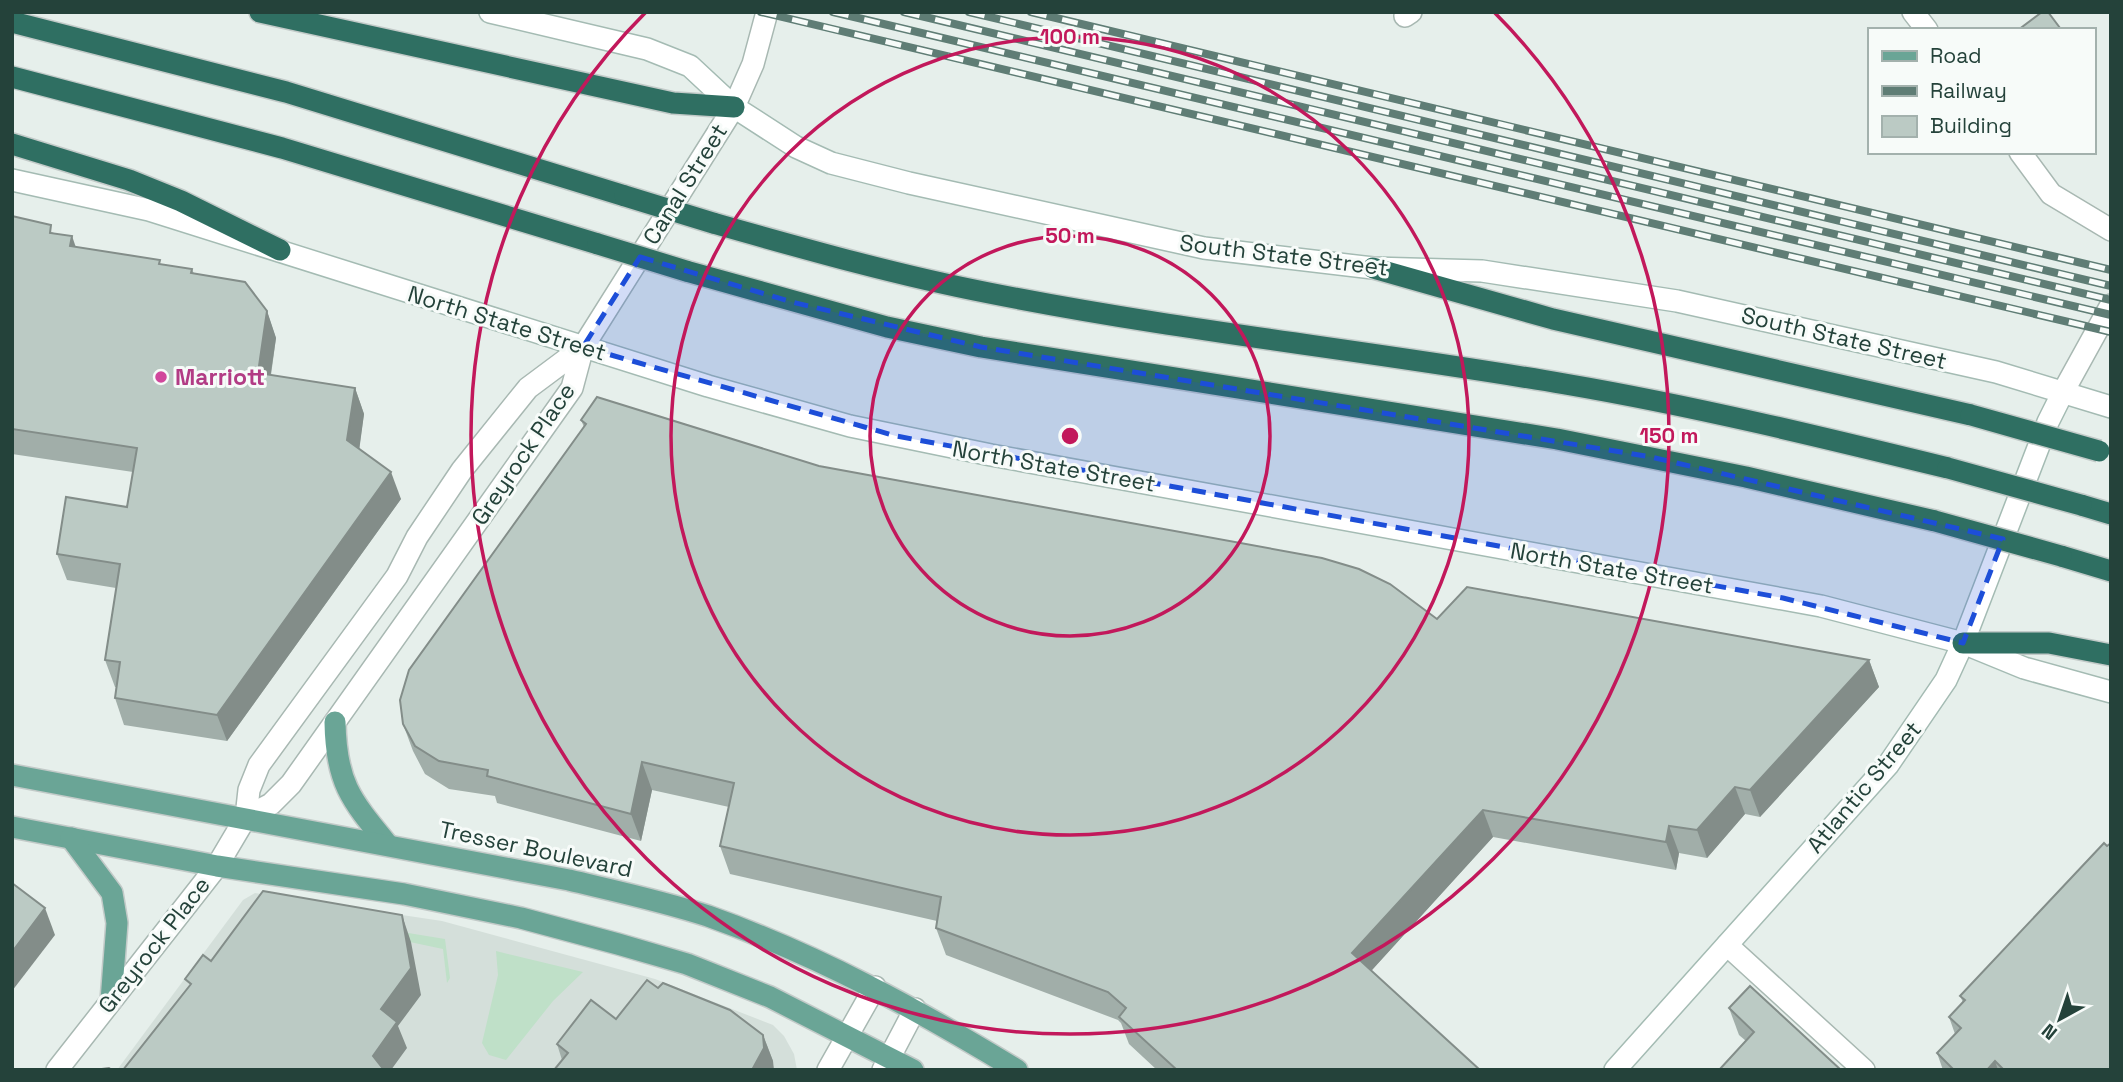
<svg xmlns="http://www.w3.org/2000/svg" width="2123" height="1082" viewBox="0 0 2123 1082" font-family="'Space Grotesk',sans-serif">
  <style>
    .built { fill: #d4dfda }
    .green { fill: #bfe0c8 }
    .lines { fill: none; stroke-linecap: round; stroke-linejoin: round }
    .minor-casing { stroke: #a8b8b2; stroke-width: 24 }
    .tertiary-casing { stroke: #a8b8b2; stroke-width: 24 }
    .secondary-casing { stroke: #a4bbb3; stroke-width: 24 }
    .primary-casing { stroke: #c2cac8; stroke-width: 24 }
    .motorway-casing { stroke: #c2cac8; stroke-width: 24 }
    .minor { stroke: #fff; stroke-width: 21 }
    .tertiary { stroke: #fff; stroke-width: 21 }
    .secondary { stroke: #fff; stroke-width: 21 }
    .primary { stroke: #6aa596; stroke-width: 21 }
    .motorway { stroke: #2f6f62; stroke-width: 21 }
    .rail-casing { stroke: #5f7d75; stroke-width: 8 }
    .rail { stroke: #f7fbf9; stroke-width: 5; stroke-dasharray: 16; stroke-linecap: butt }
    .motorway-bridge-casing { stroke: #c2cac8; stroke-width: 24; stroke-linecap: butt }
    .motorway-bridge { stroke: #2f6f62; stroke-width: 21 }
    .wall { fill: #a1aea9 }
    .shaded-wall { fill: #838d89 }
    .building { fill: #bbcac4; stroke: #838d89; stroke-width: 2 }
    .marked { fill: #1d4ed8; fill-opacity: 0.2; stroke: #1d4ed8; stroke-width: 5; stroke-dasharray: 14 9; stroke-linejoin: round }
    .ring { fill: none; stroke: #c2185b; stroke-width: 3.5 }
    .hotel-dot { fill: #d1479c; stroke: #f7fbf9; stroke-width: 2.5 }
    .labels { text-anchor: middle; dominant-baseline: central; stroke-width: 6; stroke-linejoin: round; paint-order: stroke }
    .street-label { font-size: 23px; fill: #24423a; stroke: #f7fbf9 }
    .hotel-label { font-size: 23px; font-weight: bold; fill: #b23c85; stroke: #f7fbf9; text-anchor: start }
    .centre { fill: #c2185b; stroke: #f7fbf9; stroke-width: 3.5 }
    .ring-label { font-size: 21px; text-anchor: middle; font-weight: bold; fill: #c2185b; stroke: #f7fbf9; stroke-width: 6; stroke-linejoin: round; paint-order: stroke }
  </style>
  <rect width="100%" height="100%" fill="#e6efeb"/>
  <!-- built -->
  <polygon class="built" points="255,893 442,921 655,979 773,1025 784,1036 794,1054 797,1070 117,1070 243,900"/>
  <!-- green -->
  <g class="green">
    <polygon points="396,931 445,939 450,978 447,983 443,949 391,938"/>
    <polygon points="496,951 583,972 553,1001 506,1060 489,1055 482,1043 498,975"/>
  </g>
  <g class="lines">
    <!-- minor casing -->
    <g class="minor-casing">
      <g id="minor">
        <polyline points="1913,12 1927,30"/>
        <polyline points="1405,16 1411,12"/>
        <polyline points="2020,152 2051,194 2111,230"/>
        <polyline points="1727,945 1864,1070"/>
        <polyline points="828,1070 875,987"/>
        <polyline points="883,1070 915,1009"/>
      </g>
    </g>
    <!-- tertiary casing -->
    <g class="tertiary-casing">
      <g id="tertiary">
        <polyline points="2063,392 2111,305"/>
        <polyline points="246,817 271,804 291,784 572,388 583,347 734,107 753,64 767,12"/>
        <polyline points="57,1070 217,866 246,817 249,790 259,765 397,576 417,537 462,470 528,388 583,347"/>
      </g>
    </g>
    <!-- secondary casing -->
    <g class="secondary-casing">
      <g id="secondary">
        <polyline points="490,12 647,49 690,66 734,107 796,147 831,163 909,183 1204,248 1373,268 1482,271 1677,301 1996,372 2111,407"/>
        <polyline points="12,180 149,210 708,386 850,426 991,455 1821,606 1963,643 2024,668 2111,692"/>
        <polyline points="1615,1070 1888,765 1946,680 1963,643 2048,422 2063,392"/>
      </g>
    </g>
    <!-- primary casing -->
    <g class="primary-casing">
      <g id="primary">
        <path d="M335 722C336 783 351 800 388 845"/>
        <path d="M12 775 569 880C615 891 662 901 708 916 818 955 917 1009 1017 1070"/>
        <polyline points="12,827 217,866 404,894 521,918 618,944 687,964 770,997 913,1070"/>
        <polyline points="71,838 112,893 117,923 111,1001"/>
      </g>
    </g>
    <!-- motorway casing -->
    <g class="motorway-casing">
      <g id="motorway">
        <polyline points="260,12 673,103 734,107"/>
        <polyline points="12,22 286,92 625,196"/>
        <polyline points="12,77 282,148 598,244"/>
        <polyline points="12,144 129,180 181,201 280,250"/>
        <path d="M713 223C805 249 896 275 989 293 1180 331 1373 351 1565 384 1694 406 1821 437 1948 468"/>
        <polyline points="1373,268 1553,319 1971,415"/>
        <polyline points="686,271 887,327 981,347 1557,439 1746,477 1935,521"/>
        <polyline points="2081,505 2111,514"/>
        <polyline points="2061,556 2111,571"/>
        <polyline points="1963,643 2049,643 2111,655"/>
      </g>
    </g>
    <!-- minor -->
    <use href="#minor" class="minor"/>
    <!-- tertiary -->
    <use href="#tertiary" class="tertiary"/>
    <!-- secondary -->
    <use href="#secondary" class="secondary"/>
    <!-- primary -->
    <use href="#primary" class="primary"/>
    <!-- motorway -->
    <use href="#motorway" class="motorway"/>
    <!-- rail casing -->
    <g class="rail-casing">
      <g id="rail">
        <polyline points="761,12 2111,332"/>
        <polyline points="833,12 2111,315"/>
        <polyline points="904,12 2111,300"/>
        <polyline points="969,12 2111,286"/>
        <polyline points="1031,12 2111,270"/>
      </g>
    </g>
    <!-- rail -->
    <use href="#rail" class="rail"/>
    <!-- motorway-bridge casing -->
    <g class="motorway-bridge-casing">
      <g id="motorway-bridge">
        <polyline points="625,196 713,223"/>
        <polyline points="598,244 686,271"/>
        <polyline points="1971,415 2099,451"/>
        <polyline points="1948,468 2081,505"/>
        <polyline points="1935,521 2061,556"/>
      </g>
    </g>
    <!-- motorway-bridge -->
    <use href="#motorway-bridge" class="motorway-bridge"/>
  </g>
  <!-- wall -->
  <g class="wall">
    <polygon points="12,216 54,233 76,247 161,264 192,269 194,274 267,311 276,338 271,375 355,388 364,414 359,449 401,499 227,741 124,725 115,698 116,687 115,687 105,660 116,588 67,580 57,554 127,507 133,472 12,454"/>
    <polygon points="581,420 819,466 1437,619 1869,660 1879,687 1760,817 1745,814 1707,858 1679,853 1676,870 1493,837 1371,971 1480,1070 1157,1070 1129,1044 1121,1023 1118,1020 946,955 936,928 937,921 730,874 720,846 729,807 652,790 641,841 497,803 495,796 449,789 425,774 413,751 403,724 584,427"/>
    <polygon points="2107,846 2111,1070 1943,1070 1937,1053 1955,1034 1949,1017 1963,1002 1960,996"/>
    <polygon points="658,988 763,1035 773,1061 562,1060 557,1044 616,1019"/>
    <polygon points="1729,1008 1841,1070 1746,1041 1739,1035"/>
  </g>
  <!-- shaded-wall -->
  <g class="shaded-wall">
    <polygon points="72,236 81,262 70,246"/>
    <polygon points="267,311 276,338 267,399 258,373"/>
    <polygon points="355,388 364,414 357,466 347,440"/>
    <polygon points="391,472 401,499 227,741 217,715"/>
    <polygon points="1869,660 1879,687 1760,817 1750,790"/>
    <polygon points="642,762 652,790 641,841 631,814"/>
    <polygon points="1735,787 1745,814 1707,858 1697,830"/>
    <polygon points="1483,810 1493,837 1362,981 1352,953"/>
    <polygon points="1669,826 1679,853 1676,870 1666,842"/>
    <polygon points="45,908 55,935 12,991 12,952"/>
    <polygon points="402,915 411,942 421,995 398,1026 407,1048 391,1070 378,1070 373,1056 381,1009"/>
    <polygon points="763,1035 773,1061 774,1070 752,1070"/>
    <polygon points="1995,1061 1998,1070 1987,1070"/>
  </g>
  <!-- building -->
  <g class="building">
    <polygon points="2042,12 2048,12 2060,28 2057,30 2018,30"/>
    <polygon points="12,216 51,225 50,233 72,236 70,246 160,260 159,264 192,269 191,273 245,282 267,311 258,373 355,388 347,440 391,472 217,715 115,698 120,662 105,660 120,564 57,554 66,497 127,507 137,448 12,429"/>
    <polygon points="597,397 819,466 1322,558 1359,569 1390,584 1437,619 1467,587 1869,660 1750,790 1735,787 1697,830 1669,826 1666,842 1483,810 1352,953 1480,1070 1177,1070 1119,1017 1126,1008 1108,992 936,928 941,897 720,846 734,783 642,762 631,814 487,776 488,770 439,761 415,746 403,724 400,700 409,670 586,424 581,420"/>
    <polygon points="2104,843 2107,846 2111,843 2111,1070 2004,1070 1995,1061 1987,1070 1954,1070 1937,1053 1961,1028 1949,1017 1965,1000 1960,996"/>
    <polygon points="12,883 45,908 12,952"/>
    <polygon points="263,891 402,915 411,968 381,1009 397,1022 373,1056 384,1070 123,1070 191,984 185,979 203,955 211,961"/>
    <polygon points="647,980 658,988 663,983 730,1010 763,1035 764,1048 752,1070 554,1070 568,1053 557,1044 591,1000 616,1019"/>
    <polygon points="1750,986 1841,1070 1719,1070 1754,1032 1729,1008"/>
    <polygon points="109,1068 112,1070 94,1070"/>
  </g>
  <!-- marked area -->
  <path class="marked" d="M640 257 792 302 981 347 1651 457 2003 539 1963 643 1783 598 896 436 583 347Z"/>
  <!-- distance rings -->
  <g class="ring">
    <circle cx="1070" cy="436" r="200"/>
    <circle cx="1070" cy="436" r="399"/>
    <path d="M1494 12A599 599 0 1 1 646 12"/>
  </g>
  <!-- markers -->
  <circle class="hotel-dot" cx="161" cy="377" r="7"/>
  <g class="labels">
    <!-- street labels -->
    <g class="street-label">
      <text transform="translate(685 184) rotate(-58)">Canal Street</text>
      <text transform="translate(1284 255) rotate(7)">South State Street</text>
      <text transform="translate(507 323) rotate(17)">North State Street</text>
      <text transform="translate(1844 338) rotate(13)">South State Street</text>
      <text transform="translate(523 454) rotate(-56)">Greyrock Place</text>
      <text transform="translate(1054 466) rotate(10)">North State Street</text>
      <text transform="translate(1612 568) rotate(10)">North State Street</text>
      <text transform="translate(1864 787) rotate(-50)">Atlantic Street</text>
      <text transform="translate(536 849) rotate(12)">Tresser Boulevard</text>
      <text transform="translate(154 945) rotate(-52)">Greyrock Place</text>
    </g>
    <!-- hotel labels -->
    <g class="hotel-label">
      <text x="175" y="377">Marriott</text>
    </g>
  </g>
  <circle cx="1070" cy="436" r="10" class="centre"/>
  <g class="ring-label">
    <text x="1070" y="44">100 m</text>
    <text x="1070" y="243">50 m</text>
    <text x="1669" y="443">150 m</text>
  </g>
  <!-- border -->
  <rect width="2123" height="1082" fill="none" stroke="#24423a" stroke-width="28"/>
  <!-- legend -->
  <rect x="1868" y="28" width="228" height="126" fill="#f7fbf9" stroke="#a3b1ad" stroke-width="2"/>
  <rect x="1882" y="51" width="35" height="10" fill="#6aa596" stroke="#a3b1ad" stroke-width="2"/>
  <text x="1930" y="63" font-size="21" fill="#24423a">Road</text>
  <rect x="1882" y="86" width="35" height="10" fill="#5f7d75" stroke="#a3b1ad" stroke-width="2"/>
  <text x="1930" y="98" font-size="21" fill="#24423a">Railway</text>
  <rect x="1882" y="116" width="35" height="21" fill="#bbcac4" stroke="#a3b1ad" stroke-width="2"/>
  <text x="1930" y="133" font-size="21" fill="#24423a">Building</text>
  <!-- north arrow -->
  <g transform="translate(2060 1019) rotate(220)" stroke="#f7fbf9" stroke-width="5" paint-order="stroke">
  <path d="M0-5L12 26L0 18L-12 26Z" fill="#24423a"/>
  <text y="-10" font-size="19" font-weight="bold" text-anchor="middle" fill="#24423a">N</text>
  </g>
</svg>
